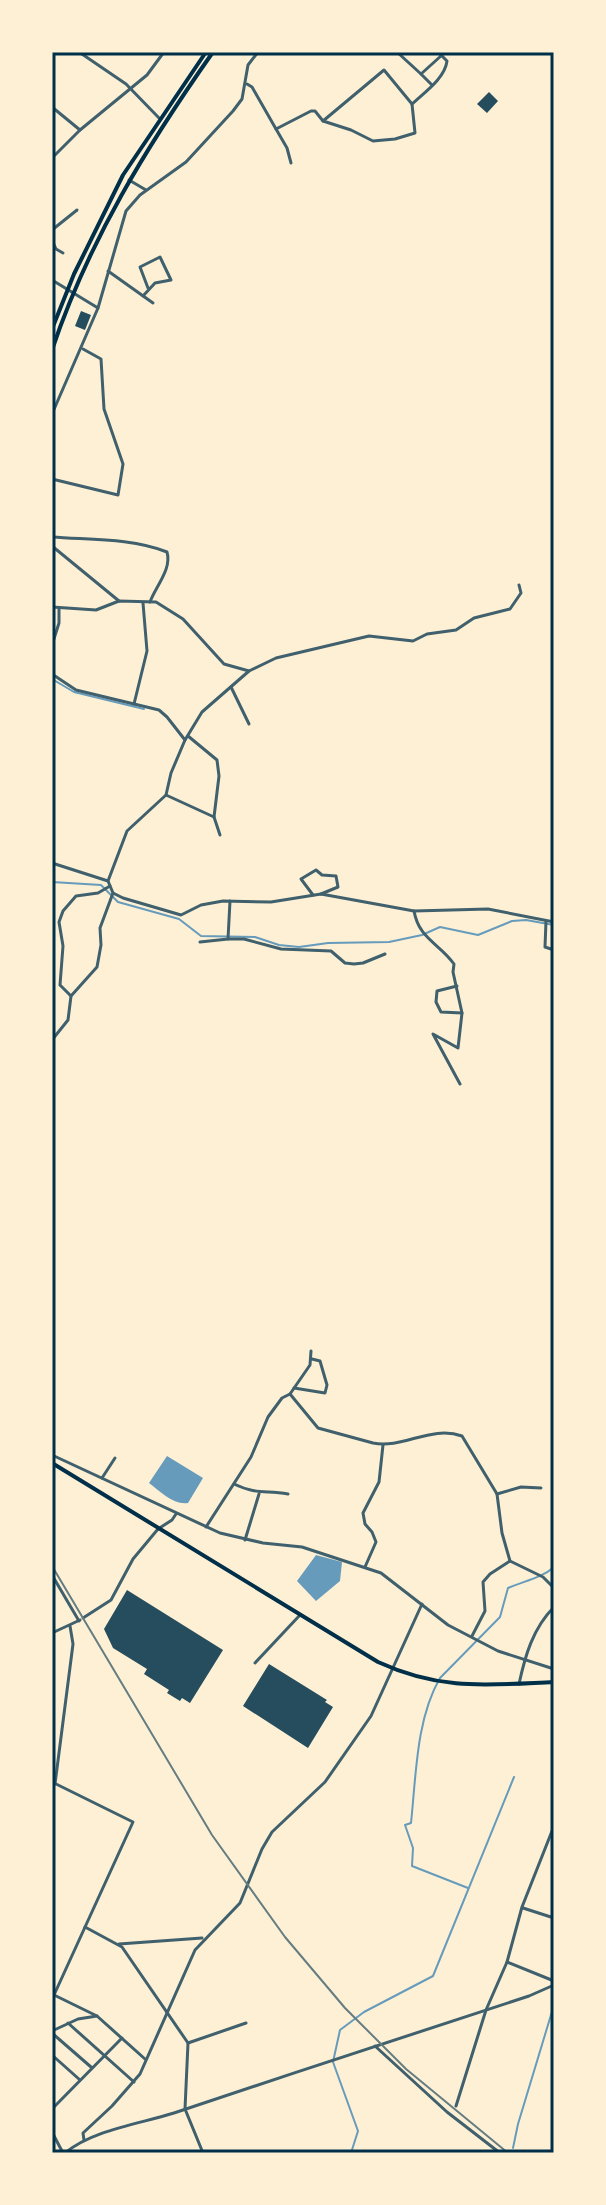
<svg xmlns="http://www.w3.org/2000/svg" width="606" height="2205" viewBox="0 0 606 2205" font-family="'IBM Plex Sans',sans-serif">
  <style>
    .water { fill: #669bbc }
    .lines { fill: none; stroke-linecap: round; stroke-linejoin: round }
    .stream { stroke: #669bbc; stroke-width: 2 }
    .building { fill: #264d5e }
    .minor { stroke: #3f606c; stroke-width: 3 }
    .tertiary { stroke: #3f606c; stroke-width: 3 }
    .trunk { stroke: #003049; stroke-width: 4 }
    .rail { stroke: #657d81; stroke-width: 2 }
    .neatline { fill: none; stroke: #003049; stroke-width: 3 }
  </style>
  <rect width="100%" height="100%" fill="#fdf0d5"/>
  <!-- water -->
  <g class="water">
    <path d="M167 1456 203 1478 188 1503C173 1505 161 1492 149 1483Z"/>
    <polygon points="316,1555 342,1562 340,1581 316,1601 297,1581"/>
  </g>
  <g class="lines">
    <!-- stream -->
    <g class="stream">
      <polyline points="52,679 74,692 144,709"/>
      <polyline points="52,882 101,885 118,902 179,919 201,936 255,937 279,945 299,947 328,943 389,942 422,935 440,927 478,935 512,921 526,920 554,925"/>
      <path d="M468 1888 412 1866 413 1848 405 1825 411 1823C416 1777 416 1719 440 1678L500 1617 508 1588C524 1581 542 1578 554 1567"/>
      <polyline points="513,2148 518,2124 554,2005"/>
      <polyline points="351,2153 358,2131 333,2062 340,2030 364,2012 433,1976 514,1777"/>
    </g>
  </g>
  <!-- building -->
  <g class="building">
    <polygon points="489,92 498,101 487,113 477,104"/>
    <polygon points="81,311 91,315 85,330 75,326"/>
    <polygon points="127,1590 223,1650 190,1703 182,1698 180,1701 167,1693 169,1690 144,1674 147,1669 113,1648 104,1629"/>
    <polygon points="269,1664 327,1700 325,1702 333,1707 308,1748 243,1706"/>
  </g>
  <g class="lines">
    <!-- minor -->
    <g class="minor">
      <polyline points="79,52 126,84 159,118"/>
      <polyline points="397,52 421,74"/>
      <path d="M247 84 252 87 276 129 311 111H315L323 121 351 130 373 141 395 139 415 133 412 104C425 92 445 78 447 61L438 52"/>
      <polyline points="432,85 421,74 442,55"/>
      <polyline points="52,107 80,130"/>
      <polyline points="323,121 384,70 412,104"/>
      <polyline points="276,129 287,148 291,163"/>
      <polyline points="52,158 80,130 147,75 164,52"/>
      <polyline points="129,180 146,190"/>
      <polyline points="52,230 77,210"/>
      <polyline points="52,240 56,249 63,253"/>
      <polyline points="108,271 153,303"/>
      <polyline points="52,280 98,308"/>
      <polyline points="143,296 155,283 171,280 160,257 140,267 148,288"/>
      <polyline points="52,414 98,308 126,211 140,195 186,162 233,111 242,99 248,65 258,52"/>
      <polyline points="52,479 118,495 123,464 104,409 101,359 83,349"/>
      <path d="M52 537C90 540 131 538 167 552 172 569 156 586 150 602"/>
      <polyline points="52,546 119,601"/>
      <polyline points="519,585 521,593 510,609 474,618 456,630 427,634 413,641 369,636 276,658 249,671 202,712 185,740 171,773 166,795 127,831 108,881 113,893 123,898 181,915 201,905 223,901 271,902 321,894 414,911 488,909 554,922"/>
      <polyline points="52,607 96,610 119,601 156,602 183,619 224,664 249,671"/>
      <polyline points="52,645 59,623 59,608"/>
      <polyline points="52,674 76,690 159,710 167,717 185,740"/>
      <polyline points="231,687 249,724"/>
      <polyline points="134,704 147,651 143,603"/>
      <polyline points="188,736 217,760 219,776 214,817"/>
      <polyline points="166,795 214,817 220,835"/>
      <polyline points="52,863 108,881"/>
      <polyline points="313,895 301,879 316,870 322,875 336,876 338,887 321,894"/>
      <polyline points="230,901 228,939 244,939 281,949 331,951 345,963 354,964 363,963 385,954"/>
      <path d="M414 911C419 939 439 943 454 964L453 972 462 1013 458 1048 433 1034 460 1084"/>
      <polyline points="546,921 545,947 554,950"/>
      <polyline points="200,942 228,939"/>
      <polyline points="457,986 437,991 436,1002 441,1012 462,1013"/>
      <polyline points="71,996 60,985 63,946 59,922 63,911 76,896 98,893 110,886"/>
      <polyline points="52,1040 68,1020 71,996 97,967 101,945 100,928 113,893"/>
      <polyline points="294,1388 325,1393 327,1385 320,1361 312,1359"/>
      <polyline points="290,1394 310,1365 311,1351"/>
      <polyline points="52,1455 220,1533 263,1543 302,1547 381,1573 448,1625 498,1651 554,1669"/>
      <polyline points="102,1478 115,1458"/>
      <path d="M234 1484C257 1495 265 1490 288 1494"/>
      <polyline points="497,1494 521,1487 541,1488"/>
      <path d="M206 1527 251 1457 268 1417 282 1398 290 1394 318 1428 373 1443C403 1449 431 1425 462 1436L497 1494 502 1533 510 1561 543 1577 554 1588"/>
      <polyline points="158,1529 172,1520 176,1514"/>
      <polyline points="245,1540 259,1494"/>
      <polyline points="365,1567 376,1542 372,1532 365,1524 363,1513 379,1482 383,1445"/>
      <polyline points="52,1575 79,1621"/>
      <polyline points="52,1633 80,1620"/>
      <polyline points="472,1636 485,1611 483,1582 490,1574 510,1561"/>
      <polyline points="255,1663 300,1615"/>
      <path d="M519 1684C525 1656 533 1628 554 1607"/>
      <polyline points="52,1782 133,1822 54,1995"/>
      <polyline points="55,1784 73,1644 70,1626"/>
      <polyline points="523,1908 554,1918"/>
      <polyline points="85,1927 122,1947 188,2043 185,2109 203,2153"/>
      <polyline points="119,1944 202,1938"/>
      <polyline points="507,1962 554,1981"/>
      <polyline points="52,1994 97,2016 145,2059"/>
      <polyline points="68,2023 134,2082"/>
      <polyline points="52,2031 78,2019 97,2016"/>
      <polyline points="52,2033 91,2067"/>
      <polyline points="188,2043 246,2023"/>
      <polyline points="375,2046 447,2112 500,2153"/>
      <polyline points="52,2055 80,2080"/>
      <polyline points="456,2106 486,2010 507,1962 522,1907 554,1826"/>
      <polyline points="52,2109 122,2038"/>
      <polyline points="52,2132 63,2153"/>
      <polyline points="84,2140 83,2133 112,2106 140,2074 195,1950 240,1903 262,1849 272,1832 325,1782 371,1716 422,1604"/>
    </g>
    <!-- tertiary -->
    <g class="tertiary">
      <polyline points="83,1618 111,1600 133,1559 158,1529"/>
      <path d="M65 2153C93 2130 139 2124 174 2113 292 2073 411 2035 529 1996L554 1985"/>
    </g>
    <!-- trunk -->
    <g class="trunk">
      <polyline points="52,329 74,274 123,175 206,52"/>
      <path d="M52 350C89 240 147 146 213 52"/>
      <path d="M52 1463 378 1662C441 1691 487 1685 554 1682"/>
    </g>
    <!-- rail -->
    <polyline class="rail" points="52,1566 212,1835 285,1937 345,2008 406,2069 508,2153"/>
  </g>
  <!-- border -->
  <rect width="606" height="2205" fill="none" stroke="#fdf0d5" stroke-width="108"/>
  <rect x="54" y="54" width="498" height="2097" class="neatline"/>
</svg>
